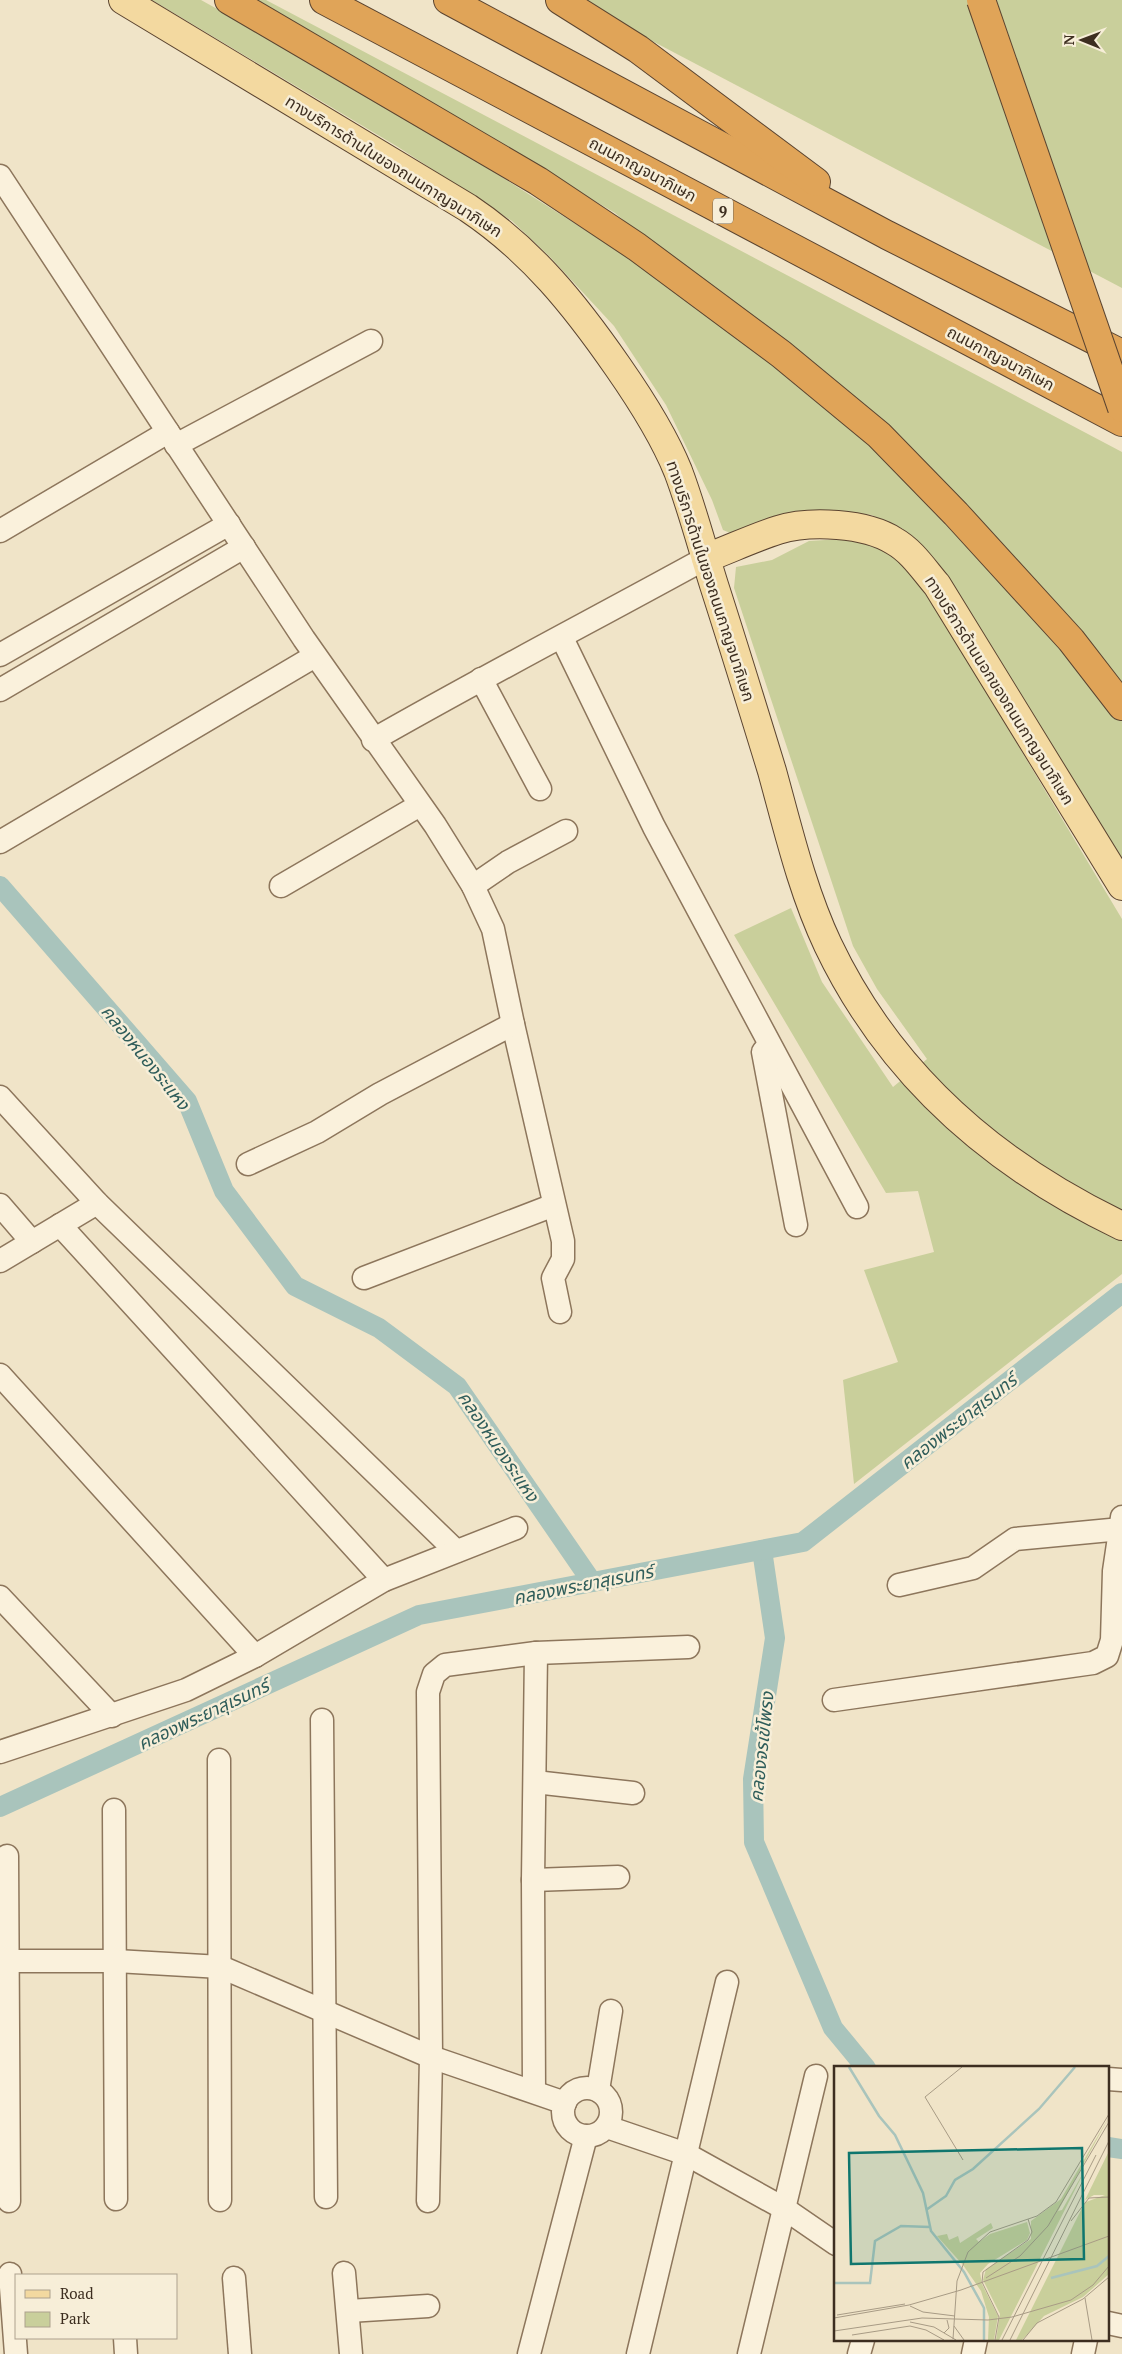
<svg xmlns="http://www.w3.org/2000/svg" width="1122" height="2354" viewBox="0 0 1122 2354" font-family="'PT Serif','Noto Sans Thai',serif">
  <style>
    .green { fill: #c9cf9b }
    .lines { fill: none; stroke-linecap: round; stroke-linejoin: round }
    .canal { stroke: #a9c4bc; stroke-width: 20 }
    .minor-casing { stroke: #8d765c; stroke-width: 25 }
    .major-casing { stroke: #5b4430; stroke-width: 30 }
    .highway-casing { stroke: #5b4430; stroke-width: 30 }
    .minor { stroke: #faf1dc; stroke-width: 22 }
    .major { stroke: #f3d9a0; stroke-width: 28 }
    .highway { stroke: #e0a458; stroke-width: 28 }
    .highway-bridge-casing { stroke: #5b4430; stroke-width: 30; stroke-linecap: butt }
    .highway-bridge { stroke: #e0a458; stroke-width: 28 }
    .labels { text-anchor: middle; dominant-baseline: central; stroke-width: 5; stroke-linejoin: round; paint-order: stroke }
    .shield { fill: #f7eed8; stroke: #756857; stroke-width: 1 }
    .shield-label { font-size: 15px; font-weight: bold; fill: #3d2e20 }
    .street-label { font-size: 16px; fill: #3d2e20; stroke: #f7eed8 }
    .water-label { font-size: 18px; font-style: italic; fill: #2f5d5a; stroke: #f7eed8 }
    .inset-river { fill: none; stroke: #a9c4bc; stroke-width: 2.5 }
    .inset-road { fill: none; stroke: #a89b85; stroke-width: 1 }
    .view { fill: #0f766e; fill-opacity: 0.15; stroke: #0f766e; stroke-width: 2.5 }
    .inset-edge { fill: none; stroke: #3d2e20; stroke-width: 2.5 }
  </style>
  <rect width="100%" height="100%" fill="#f0e4c8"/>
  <!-- green -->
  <g class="green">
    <polygon points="152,0 201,0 371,94 629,258 643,237 615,213 258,0 266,0 1122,452 1122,865 903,532 872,515 850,513 735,535 723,530 712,500 666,405 614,326 550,257 512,221 398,147"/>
    <polygon points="581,0 1122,0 1122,288 597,12"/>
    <polygon points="841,539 878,543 913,570 1122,919 1122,1274 854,1484 843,1380 898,1362 864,1270 934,1252 918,1191 886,1193 734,935 791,908 822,982 893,1087 927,1059 877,989 853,946 734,588 736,567 772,560 809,541"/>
  </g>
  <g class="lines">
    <!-- canal -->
    <g class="canal">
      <polyline points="0,886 187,1101 224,1191 295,1286 379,1328 457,1386 592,1582"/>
      <polyline points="762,1550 775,1638 753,1779 754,1842 833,2028 866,2068"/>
      <polyline points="0,1807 419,1615 803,1542 1122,1293"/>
      <polyline points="1108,2147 1122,2149"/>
    </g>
    <!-- minor casing -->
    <g class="minor-casing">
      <g id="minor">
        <polyline points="0,176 304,639 435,825 473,886 493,929 513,1024 563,1241 563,1259 553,1278 560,1312"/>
        <polyline points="176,445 371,341"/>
        <polyline points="0,531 168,432"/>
        <polyline points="562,638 654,827 857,1207"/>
        <polyline points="0,655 229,524"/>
        <polyline points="481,679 540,789"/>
        <polyline points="0,690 244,547"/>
        <path d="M373 740C483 677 595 619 706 558"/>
        <polyline points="0,842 315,656"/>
        <polyline points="281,886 420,805"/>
        <polyline points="473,886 508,862 566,831"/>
        <polyline points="769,1045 763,1052 796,1225"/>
        <polyline points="0,1097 97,1203 456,1551"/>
        <polyline points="248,1164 317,1132 380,1094 513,1024"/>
        <polyline points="0,1205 32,1242"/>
        <polyline points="60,1225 384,1580"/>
        <polyline points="0,1261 97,1203"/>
        <polyline points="364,1278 554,1205"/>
        <polyline points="0,1375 255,1656"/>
        <polyline points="899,1585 973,1568 1015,1539 1121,1529"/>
        <polyline points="0,1597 112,1716"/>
        <polyline points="834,1700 1093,1663 1107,1656 1112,1640 1114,1571 1122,1517"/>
        <polyline points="322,1720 326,2197"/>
        <polyline points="0,1752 186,1690 255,1656 384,1580 516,1528"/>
        <polyline points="219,1760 220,2200"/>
        <polyline points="535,1782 633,1793"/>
        <polyline points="114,1810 116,2199"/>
        <polyline points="7,1856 9,2201"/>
        <polyline points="533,1880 618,1877"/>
        <polyline points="0,1961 116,1961 221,1967 431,2057 565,2103"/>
        <polyline points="1108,2079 1122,2080"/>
        <circle cx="587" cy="2112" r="24"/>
        <polyline points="598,2090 611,2011"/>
        <polyline points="534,2091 533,1880 536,1653"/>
        <polyline points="607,2127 686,2154 785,2209 836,2244"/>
        <polyline points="428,2201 431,2057 428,1692 434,1674 445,1665 536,1653 688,1647"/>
        <polyline points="344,2273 351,2354"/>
        <polyline points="10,2274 16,2354"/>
        <polyline points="234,2278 240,2354"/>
        <polyline points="349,2311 428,2306"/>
        <polyline points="1108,2323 1122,2326"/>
        <polyline points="125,2338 126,2354"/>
        <polyline points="529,2354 586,2136"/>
        <polyline points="638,2354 727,1982"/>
        <polyline points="749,2354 816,2076"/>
        <polyline points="859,2354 863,2340"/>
        <polyline points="973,2354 976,2340"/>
        <polyline points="1083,2354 1086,2340"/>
      </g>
    </g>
    <!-- major casing -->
    <g class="major-casing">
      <g id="major">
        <path d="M123 0 468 208C532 251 575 305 618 367 641 400 663 434 678 471 692 508 702 547 714 585 734 647 753 709 772 771 788 829 802 890 828 945 890 1075 994 1165 1122 1226"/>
        <path d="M706 558C730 549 753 538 778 530 810 520 866 523 894 541 912 551 924 570 937 585L1122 886"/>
      </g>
    </g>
    <!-- highway casing -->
    <g class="highway-casing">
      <g id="highway">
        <polyline points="229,0 538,181 637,247 781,354 879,435 956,514 1071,640 1122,706"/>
        <polyline points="324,0 1122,422"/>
        <polyline points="448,0 887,235 1122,354"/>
        <polyline points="560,0 638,49 816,182"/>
      </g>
    </g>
    <!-- minor -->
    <use href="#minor" class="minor"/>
    <!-- major -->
    <use href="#major" class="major"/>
    <!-- highway -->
    <use href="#highway" class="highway"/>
    <!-- highway-bridge casing -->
    <g class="highway-bridge-casing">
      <polyline id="highway-bridge" points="981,0 1122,408"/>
    </g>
    <!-- highway-bridge -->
    <use href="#highway-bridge" class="highway-bridge"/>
  </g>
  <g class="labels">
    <!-- shield labels -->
    <rect class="shield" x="713" y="198.5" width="20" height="25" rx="4"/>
    <g class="shield-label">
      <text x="723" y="211">9</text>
    </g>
    <!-- street labels -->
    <g class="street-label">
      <text transform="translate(394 166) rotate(32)">ทางบริการด้านในของถนนกาญจนาภิเษก</text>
      <text transform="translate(643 169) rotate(28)">ถนนกาญจนาภิเษก</text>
      <text transform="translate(1001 358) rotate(28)">ถนนกาญจนาภิเษก</text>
      <text transform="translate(711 581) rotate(72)">ทางบริการด้านในของถนนกาญจนาภิเษก</text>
      <text transform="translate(1000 690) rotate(58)">ทางบริการด้านนอกของถนนกาญจนาภิเษก</text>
    </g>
    <!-- water labels -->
    <g class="water-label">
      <text transform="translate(146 1057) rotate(51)">คลองหนองระแหง</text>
      <text transform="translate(958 1421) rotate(-38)">คลองพระยาสุเรนทร์</text>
      <text transform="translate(499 1446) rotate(56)">คลองหนองระแหง</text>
      <text transform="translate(583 1584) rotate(-11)">คลองพระยาสุเรนทร์</text>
      <text transform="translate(203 1714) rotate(-25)">คลองพระยาสุเรนทร์</text>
      <text transform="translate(761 1747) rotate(-84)">คลองจรเข้โพรง</text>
    </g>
  </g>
  <!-- overview -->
  <g transform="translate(834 2066)">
    <rect width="275" height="275" fill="#f0e4c8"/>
    <path d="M275 51 224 145 228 144 253 100 165 274H162L166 248 149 214 152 203 197 173V155L227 133ZM275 85V208L249 231 210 250 188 274H182L248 142 252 136 271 129H260L251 134ZM193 156 196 167 193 174 154 198 146 207 148 218 164 250 160 274H154L155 251 147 225 129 199 103 170 113 168 115 174 124 170 126 177 157 157 159 162 142 173 145 176 156 168Z" fill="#c9cf9b"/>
    <path class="inset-river" d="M15 1 45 50 61 69 89 127 97 165 130 206 150 242V274M92 144 112 130 121 114 139 103 205 43 241 1M217 212 263 200 275 190M0 217H36L41 175 67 160 96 161"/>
    <path class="inset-road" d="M128 1 91 31 129 94M237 155 255 132 275 131M152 212 186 190 214 160 275 56M251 232 258 274M76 240 89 246 121 250M3 249 71 238M0 252 75 239 127 224 275 170M76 256 100 261 122 274M120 260 130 274M0 265 88 252 154 254 178 251 237 234 259 219 275 200M110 267 115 262 113 254M18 269 76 260 92 264 110 274M119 273 123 215 134 186 156 166 203 150 222 136 275 48M161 274 165 251 148 216 149 206 194 174 198 166 194 153M168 274 262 89M176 274 275 75M189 274 203 257 249 233 275 211"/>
    <path class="view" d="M248 82 250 193 17 198 15 87Z"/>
    <rect width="275" height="275" class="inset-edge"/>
  </g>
  <!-- legend -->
  <rect x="15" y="2274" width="162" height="65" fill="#f7eed8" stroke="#ada18e"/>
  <rect x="25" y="2290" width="25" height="8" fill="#f3d9a0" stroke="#ada18e"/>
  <text x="60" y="2299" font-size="15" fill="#3d2e20">Road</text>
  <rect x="25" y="2312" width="25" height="15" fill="#c9cf9b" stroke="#ada18e"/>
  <text x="60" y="2324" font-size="15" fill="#3d2e20">Park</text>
  <!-- north arrow -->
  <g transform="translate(1082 40) rotate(271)" stroke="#f7eed8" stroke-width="4" paint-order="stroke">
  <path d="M0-4L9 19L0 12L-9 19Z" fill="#3d2e20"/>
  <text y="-8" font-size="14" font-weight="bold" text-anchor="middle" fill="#3d2e20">N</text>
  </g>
</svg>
